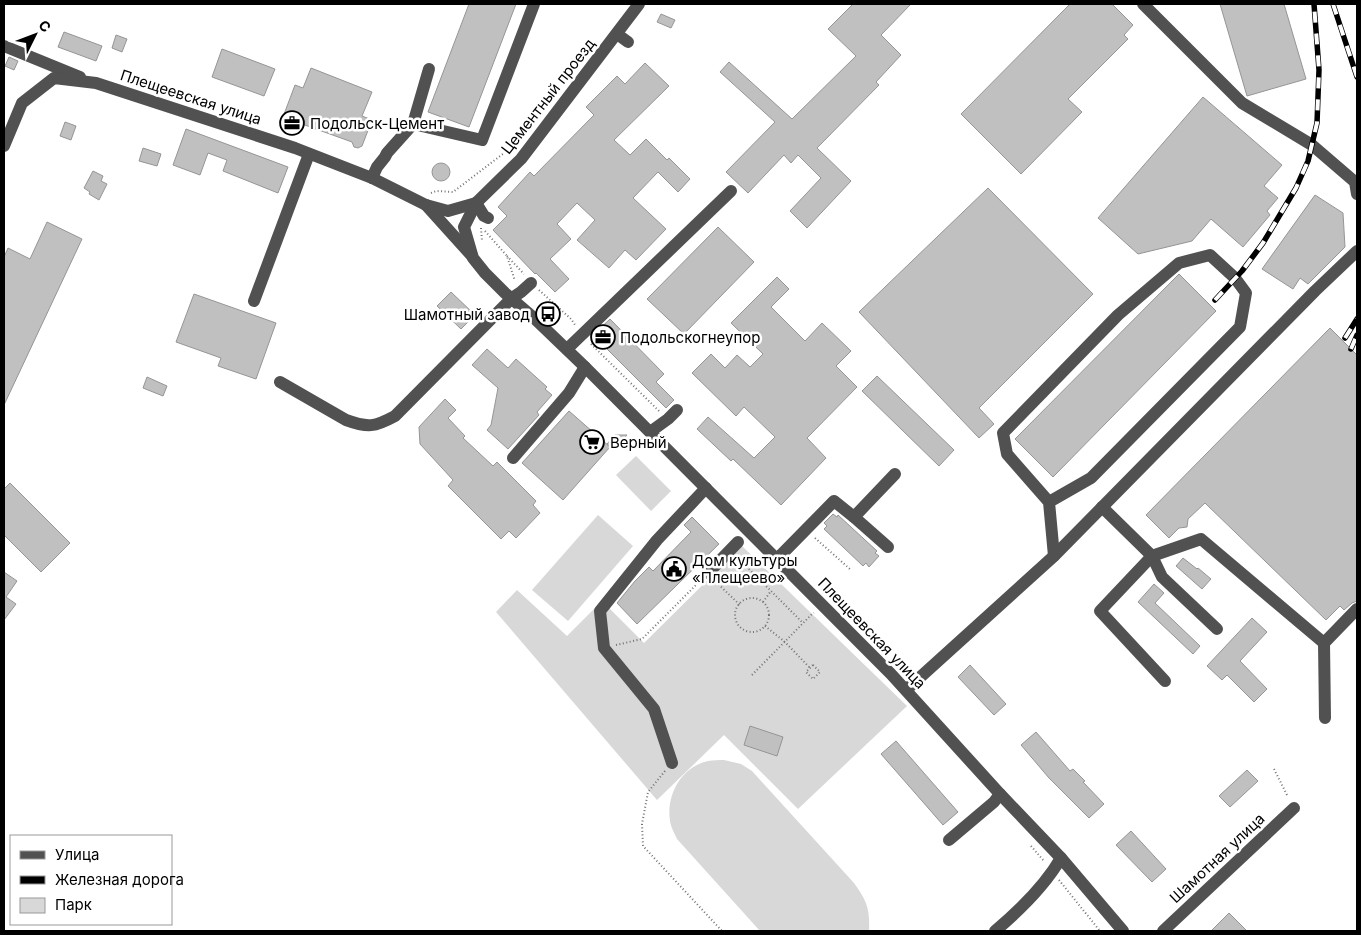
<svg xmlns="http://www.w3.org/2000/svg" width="1361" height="935" viewBox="0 0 1361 935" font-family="Inter,sans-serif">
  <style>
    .green { fill: #d8d8d8 }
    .building { fill: #c0c0c0; stroke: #959595 }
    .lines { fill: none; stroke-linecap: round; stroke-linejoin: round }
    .path { stroke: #737373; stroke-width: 2; stroke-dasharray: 1 2.5; stroke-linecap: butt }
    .minor { stroke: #515151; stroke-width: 12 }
    .rail-casing { stroke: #000; stroke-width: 5.5 }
    .rail { stroke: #fff; stroke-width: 4; stroke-dasharray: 11; stroke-linecap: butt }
    .labels { text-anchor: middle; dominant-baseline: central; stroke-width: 5; stroke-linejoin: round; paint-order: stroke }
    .street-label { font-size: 15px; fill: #000; stroke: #fff }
    .poi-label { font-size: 15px; fill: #000; stroke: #fff; text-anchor: start }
  </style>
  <rect width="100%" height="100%" fill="#fff"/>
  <!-- green -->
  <g class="green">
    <polygon points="636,456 671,491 651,511 616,475"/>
    <polygon points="598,515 633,546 568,621 532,590"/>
    <polygon points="742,546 907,706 798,809 724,735 657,800 496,612 517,590 567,636 602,601 644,643"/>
    <path d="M724 760 741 764 752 771 854 883C867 901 870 909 869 931H760L677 839C675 834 671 828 670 821 666 795 681 767 708 761 713 760 719 760 724 760Z"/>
  </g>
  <!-- building -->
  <g class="building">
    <polygon points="469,4 516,4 469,127 428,112"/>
    <polygon points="853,4 911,4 881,35 901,55 876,82 879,85 817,148 851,181 807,228 790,211 821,178 798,155 791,163 784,155 748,193 726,172 775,122 720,72 729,62 792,119 856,56 828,29"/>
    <polygon points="1070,4 1112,4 1133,25 1124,35 1128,39 1068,99 1082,112 1021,174 961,114"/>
    <polygon points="1220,4 1284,4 1306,79 1247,96"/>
    <polygon points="661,14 675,20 671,28 657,22"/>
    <polygon points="64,32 102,46 96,61 58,47"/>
    <polygon points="116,35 127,39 122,52 112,48"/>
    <polygon points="222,49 275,69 264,96 212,77"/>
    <polygon points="9,57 18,61 14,70 5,66"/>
    <polygon points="645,63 669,86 614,140 630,155 646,139 667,160 669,158 690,179 678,192 658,172 633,198 666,229 636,260 625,250 609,268 577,240 595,220 577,203 557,224 571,239 550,259 569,279 555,292 536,273 535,274 493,230 507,216 498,207 530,172 534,176 594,115 586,107 617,76 625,84"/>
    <polygon points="311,68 372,92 362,116 372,120 362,146 358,148 354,147 352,142 291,120 286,124 283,117 295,85 303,88"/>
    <polygon points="1203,97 1282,165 1264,186 1278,198 1267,211 1270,215 1243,247 1211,219 1192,241 1138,254 1098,218"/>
    <polygon points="65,122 76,126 71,140 60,136"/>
    <polygon points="186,129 288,167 278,193 223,171 227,160 208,153 200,175 173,165"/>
    <polygon points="143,148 161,154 157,166 139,161"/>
    <circle cx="441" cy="172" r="9"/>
    <polygon points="93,171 103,176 101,181 107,184 99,200 89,194 90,192 84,188"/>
    <polygon points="988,188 1093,294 979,408 994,424 979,438 859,312"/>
    <polygon points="1315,195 1343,213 1345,247 1308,284 1300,278 1293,289 1262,269"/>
    <polygon points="47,222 82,239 4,405 4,257 8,248 30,259"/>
    <polygon points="718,227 754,262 684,334 647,299"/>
    <polygon points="1179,274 1216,311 1053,477 1015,439"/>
    <polygon points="777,277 789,289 771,307 805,341 822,323 851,351 836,366 857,387 807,438 826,458 781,505 733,459 731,461 697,429 708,417 754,458 775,437 744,407 736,416 692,373 711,354 725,368 737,355 750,367 763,354 731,323"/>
    <polygon points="451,292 475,315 461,329 437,306"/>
    <polygon points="194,294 276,323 256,379 218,366 221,358 176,342"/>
    <polygon points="610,319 664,374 656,382 674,400 666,408 593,335"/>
    <polygon points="1330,328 1357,355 1357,601 1352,603 1344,610 1340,606 1326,620 1205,503 1188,519 1187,527 1179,528 1169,538 1146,515"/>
    <polygon points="487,349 508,368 516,359 547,387 545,389 552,395 537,412 539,415 508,449 487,430 491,425 498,388 472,365"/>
    <polygon points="877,376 954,450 939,466 862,391"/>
    <polygon points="147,377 167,386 163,396 143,388"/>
    <polygon points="445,399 456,410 448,418 465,436 463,438 493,466 497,462 536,501 533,505 540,513 516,538 509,531 501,539 448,486 453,480 420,444 419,427"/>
    <polygon points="569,411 610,447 563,500 522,463"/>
    <polygon points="615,435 627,435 614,450 607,444"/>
    <polygon points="10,483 70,543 41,572 4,535 4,489"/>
    <polygon points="833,514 837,517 838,515 877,551 875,553 879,556 869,567 866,563 863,566 824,529 827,526 824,523"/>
    <polygon points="692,517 719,544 637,624 617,603 635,581 649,567 653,571 691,532 684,525"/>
    <polygon points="1183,558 1197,569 1198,568 1211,579 1202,589 1176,566"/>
    <polygon points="4,572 17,581 6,597 16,604 4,620"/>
    <polygon points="1154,584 1164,593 1155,603 1200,646 1193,654 1138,602"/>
    <polygon points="1252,618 1267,632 1240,661 1267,689 1254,702 1227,675 1222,680 1207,666"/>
    <polygon points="970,665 1006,704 994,715 958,677"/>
    <polygon points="750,726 783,737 777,756 744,745"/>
    <polygon points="1036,732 1070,771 1073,769 1085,781 1083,782 1104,804 1089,818 1049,778 1021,745"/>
    <polygon points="896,741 958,812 943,825 881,754"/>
    <polygon points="1247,770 1258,781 1230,807 1219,796"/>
    <polygon points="1131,831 1166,869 1152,882 1116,845"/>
    <polygon points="1229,913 1247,931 1211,931"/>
  </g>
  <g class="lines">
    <!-- path -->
    <g class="path">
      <polyline points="431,193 436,191 453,192 512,147 521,137"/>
      <polyline points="481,228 482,241"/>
      <polyline points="485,231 507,256 515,281"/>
      <polyline points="507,256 524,274"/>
      <polyline points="539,290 571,319 575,325"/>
      <polyline points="591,344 659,411"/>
      <polyline points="815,538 851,570"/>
      <polyline points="739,559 803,623"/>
      <polyline points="716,582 740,605"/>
      <circle cx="752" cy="615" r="17"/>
      <polyline points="763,602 771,591"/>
      <polyline points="765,626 785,642 810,668"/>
      <polyline points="616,645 642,639 699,582"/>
      <polygon points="813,665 820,672 813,679 806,672"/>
      <polyline points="752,675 812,614 814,613"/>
      <polyline points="1274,769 1288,797"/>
      <polyline points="665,771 648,792 642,824 643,846 722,931"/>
      <polyline points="1031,846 1044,861"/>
      <polyline points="1059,880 1100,931"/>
    </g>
    <!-- minor -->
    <g class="minor">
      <polyline points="639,4 521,159 476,203 464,227 473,258 485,273 505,293 534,318 585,367 891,674 1000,794 1061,858 1123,931"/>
      <polyline points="1143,4 1242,103 1312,145 1355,182 1357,194"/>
      <polyline points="617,34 628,42"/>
      <polyline points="4,46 80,77"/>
      <polyline points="413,124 482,140 534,4"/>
      <polyline points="4,146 22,103 54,78 96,83 295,148 372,178 426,205 448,211 476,203"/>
      <polyline points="372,178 377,167 385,157 387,153 413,124 429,69"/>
      <polyline points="476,203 484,216 488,218"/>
      <polyline points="426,205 472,256"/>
      <polyline points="254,301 309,154"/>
      <polyline points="567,349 731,191"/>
      <path d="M280 382 346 420C368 428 375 427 395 416L512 298 521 292 531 283"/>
      <polyline points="650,432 668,419 677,410"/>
      <polyline points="513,458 569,393 585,367"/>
      <polyline points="1049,502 1091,478 1240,327 1246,293 1235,278 1210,255 1179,263 1118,315 1003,433 1007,454 1049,502 1054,556"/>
      <polyline points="1102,507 1152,556 1162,577 1217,629"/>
      <polyline points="854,517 888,547"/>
      <polyline points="777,559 834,501 854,517 895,474"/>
      <polyline points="708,573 738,542"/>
      <polyline points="1324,643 1325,718"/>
      <polyline points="1165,681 1100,611 1152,556 1201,539 1324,643 1357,609"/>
      <polyline points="906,690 1054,556 1315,291 1357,251"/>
      <polyline points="672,763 654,709 604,648 600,611 657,540 706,488"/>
      <polyline points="949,840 994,802 1000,794"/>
      <path d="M995 931C1020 910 1044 887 1061 858"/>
      <polyline points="1163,931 1294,808"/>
    </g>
    <!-- rail casing -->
    <g class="rail-casing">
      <g id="rail">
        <polyline points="1333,4 1357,77"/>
        <polyline points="1215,300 1242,271 1263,243 1296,188 1308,161 1317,123 1319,70 1314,4"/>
        <polyline points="1345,338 1357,319"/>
        <polyline points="1351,349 1357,335"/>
      </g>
    </g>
    <!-- rail -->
    <use href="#rail" class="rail"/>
  </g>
  <!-- icons -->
  <defs>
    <g id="office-ring" transform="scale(1.25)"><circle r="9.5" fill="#fff" stroke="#000" stroke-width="1.5"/><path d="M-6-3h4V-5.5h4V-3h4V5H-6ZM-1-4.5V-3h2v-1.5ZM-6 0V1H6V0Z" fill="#000"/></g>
    <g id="bus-ring" transform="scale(1.25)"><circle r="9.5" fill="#fff" stroke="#000" stroke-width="1.5"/><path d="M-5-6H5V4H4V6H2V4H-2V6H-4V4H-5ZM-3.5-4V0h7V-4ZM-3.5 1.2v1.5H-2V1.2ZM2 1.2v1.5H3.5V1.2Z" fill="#000"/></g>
    <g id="supermarket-ring" transform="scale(1.25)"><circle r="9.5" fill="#fff" stroke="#000" stroke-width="1.5"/><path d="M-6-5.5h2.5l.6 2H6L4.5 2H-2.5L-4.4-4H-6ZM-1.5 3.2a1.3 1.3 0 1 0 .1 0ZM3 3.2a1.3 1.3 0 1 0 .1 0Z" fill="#000"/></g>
    <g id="civic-ring" transform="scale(1.25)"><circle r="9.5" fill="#fff" stroke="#000" stroke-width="1.5"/><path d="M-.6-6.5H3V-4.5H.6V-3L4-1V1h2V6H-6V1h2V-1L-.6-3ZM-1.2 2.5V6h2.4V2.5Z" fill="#000"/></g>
  </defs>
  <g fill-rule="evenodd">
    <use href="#office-ring" x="292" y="123"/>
    <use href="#bus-ring" x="548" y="314"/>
    <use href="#office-ring" x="603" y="337"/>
    <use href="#supermarket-ring" x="592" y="442"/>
    <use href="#civic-ring" x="674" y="569"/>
  </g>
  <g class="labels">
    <!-- street labels -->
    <g class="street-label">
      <text transform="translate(548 96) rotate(-52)">Цементный проезд</text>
      <text transform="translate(191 97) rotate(18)">Плещеевская улица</text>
      <text transform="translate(872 633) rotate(46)">Плещеевская улица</text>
      <text transform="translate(1217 858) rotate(-43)">Шамотная улица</text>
    </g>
    <!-- poi labels -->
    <g class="poi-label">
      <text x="310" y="123">Подольск-Цемент</text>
      <text x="530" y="314" text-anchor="end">Шамотный завод</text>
      <text x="620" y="337">Подольскогнеупор</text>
      <text x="610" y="442">Верный</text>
      <text x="692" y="560">Дом культуры<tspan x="692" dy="17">«Плещеево»</tspan></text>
    </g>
  </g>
  <!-- border -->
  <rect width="1361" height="935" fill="none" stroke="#000000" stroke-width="10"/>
  <!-- legend -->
  <rect x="10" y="835" width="162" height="90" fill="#ffffff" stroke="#999999"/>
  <rect x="20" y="851" width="25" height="8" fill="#515151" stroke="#999999"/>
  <text x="55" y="860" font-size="15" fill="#000000">Улица</text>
  <rect x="20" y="876" width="25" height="8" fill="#000000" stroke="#999999"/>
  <text x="55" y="885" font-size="15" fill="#000000">Железная дорога</text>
  <rect x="20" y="898" width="25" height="15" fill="#d8d8d8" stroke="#999999"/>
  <text x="55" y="910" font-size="15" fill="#000000">Парк</text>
  <!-- north arrow -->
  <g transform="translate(35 35) rotate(48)" stroke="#ffffff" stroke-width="4" paint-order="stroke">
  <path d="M0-4L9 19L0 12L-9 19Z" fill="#000000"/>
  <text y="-8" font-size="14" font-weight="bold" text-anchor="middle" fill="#000000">С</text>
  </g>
</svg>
